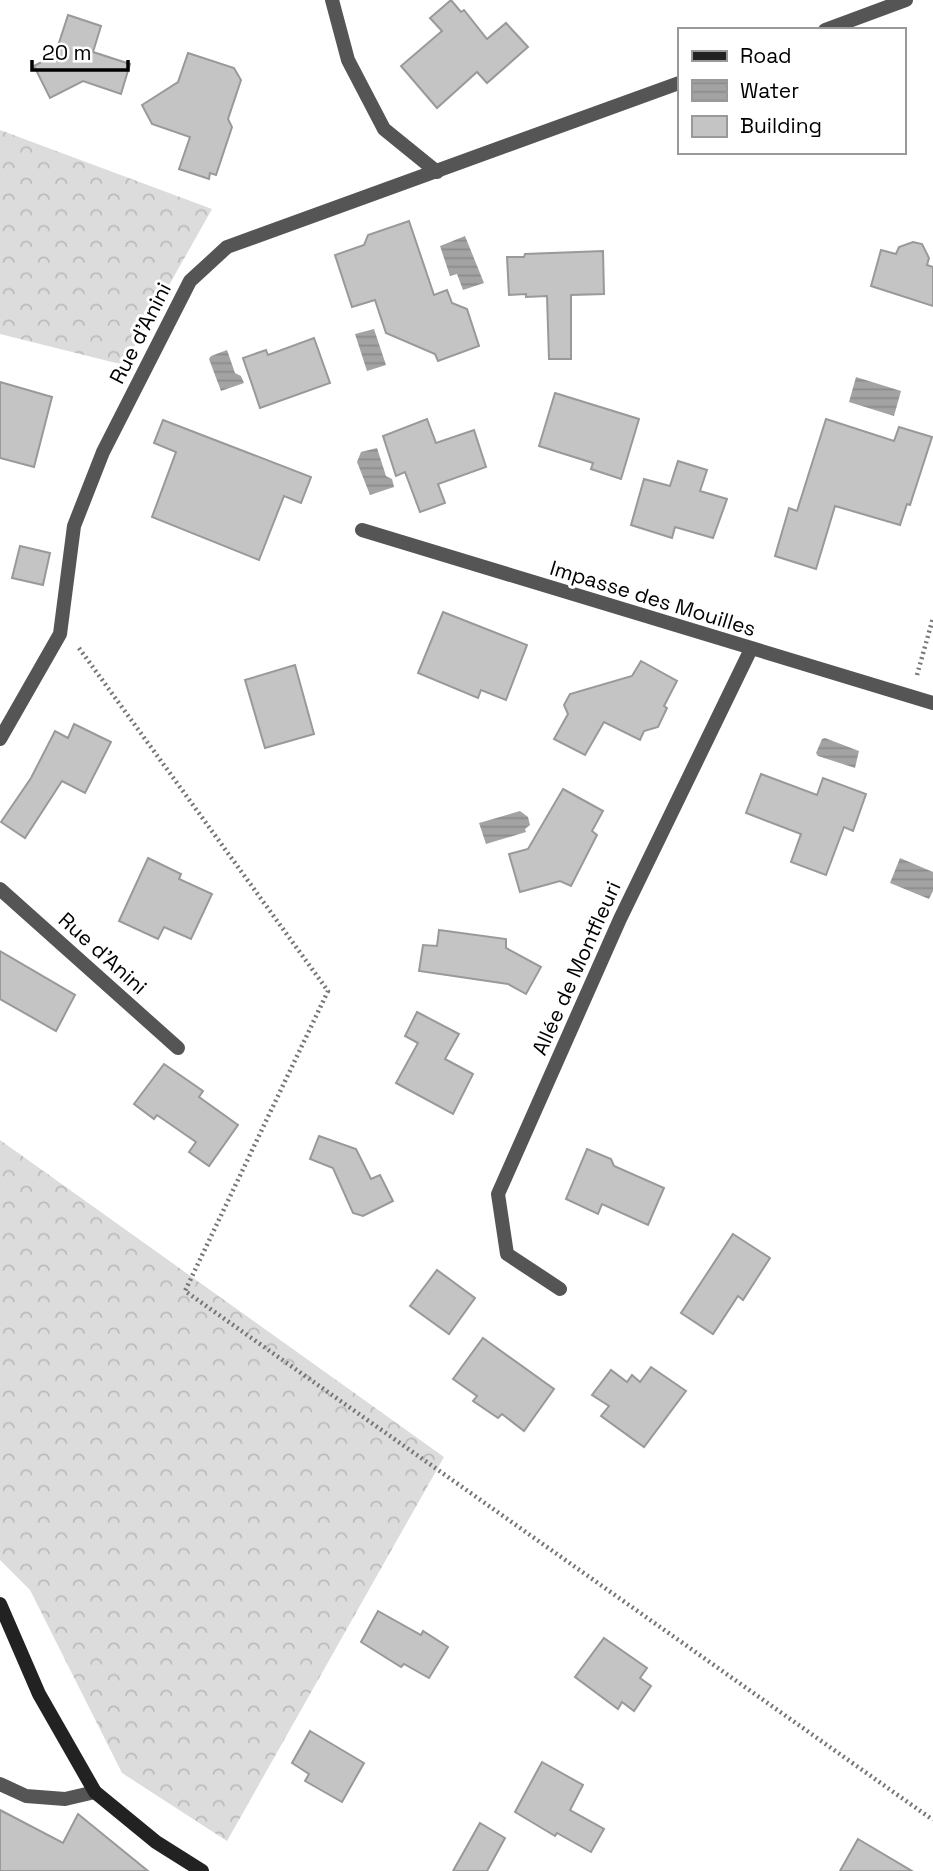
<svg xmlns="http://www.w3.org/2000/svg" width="933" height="1871" viewBox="0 0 933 1871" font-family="'Space Grotesk',sans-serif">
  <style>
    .forest { fill: url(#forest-crowns) }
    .water { fill: url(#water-rules) }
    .building { fill: #c4c4c4; stroke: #999; stroke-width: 2 }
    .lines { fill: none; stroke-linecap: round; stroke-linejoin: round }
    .path { stroke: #777; stroke-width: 4.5; stroke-dasharray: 2 3.5; stroke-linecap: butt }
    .lane { stroke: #555; stroke-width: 14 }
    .street { stroke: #555; stroke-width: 14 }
    .secondary { stroke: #222; stroke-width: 14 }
    .labels { text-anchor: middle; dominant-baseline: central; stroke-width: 6; stroke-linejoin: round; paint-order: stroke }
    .street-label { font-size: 21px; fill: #000; stroke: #fff }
  </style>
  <defs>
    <pattern id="forest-crowns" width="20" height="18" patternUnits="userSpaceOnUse" patternTransform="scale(1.75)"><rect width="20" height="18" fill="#dcdcdc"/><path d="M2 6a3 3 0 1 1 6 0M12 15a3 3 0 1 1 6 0" fill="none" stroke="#bbb"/></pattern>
    <pattern id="water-rules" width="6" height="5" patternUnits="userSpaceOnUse" patternTransform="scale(1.75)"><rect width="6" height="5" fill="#a3a3a3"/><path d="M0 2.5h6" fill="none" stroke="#8b8b8b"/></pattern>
  </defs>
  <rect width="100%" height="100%" fill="#fff"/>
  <!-- forest -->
  <g class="forest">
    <polygon points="0,130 212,209 124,365 0,334"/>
    <polygon points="0,1140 444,1457 227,1841 122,1773 30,1590 0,1560"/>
  </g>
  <!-- water -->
  <g class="water">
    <polygon points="465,236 484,283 463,290 457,274 450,276 440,246"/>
    <polygon points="374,329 386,365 367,371 355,334"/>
    <polygon points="227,350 235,373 241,376 244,383 221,391 209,359 211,356"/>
    <polygon points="856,377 901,391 894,416 849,402"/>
    <polygon points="377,448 386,476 392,479 394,487 370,495 357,462 361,452"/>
    <polygon points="825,738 859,751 855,768 818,756 816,753 822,739"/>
    <polygon points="520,811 528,817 530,825 525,829 526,832 486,844 479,823"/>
    <polygon points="900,858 933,872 933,891 929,899 890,883"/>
  </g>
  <!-- building -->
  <g class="building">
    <polygon points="451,0 461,12 464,10 487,39 506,23 528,47 487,83 477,72 437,108 401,66 442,31 430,18"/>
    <polygon points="68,15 101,26 93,52 130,64 121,94 83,81 50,98 34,66 55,55"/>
    <polygon points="188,53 234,68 241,80 228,119 232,127 216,175 210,173 209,179 179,169 190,137 152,124 142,105 178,82"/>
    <polygon points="409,221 434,295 447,290 452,303 467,309 479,346 438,361 435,354 386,333 375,300 352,307 335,255 364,245 368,235"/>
    <polygon points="913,242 922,244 929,258 927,265 933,267 933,306 871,286 881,250 896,254 899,247"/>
    <polygon points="603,251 604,294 571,295 571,359 549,359 547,296 526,297 526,294 509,295 507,257 524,257 525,254"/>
    <polygon points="314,338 330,383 260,408 243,358 266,350 268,355"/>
    <polygon points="0,382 52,397 34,467 0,458"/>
    <polygon points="555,393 639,419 621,479 591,469 593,463 539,446"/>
    <polygon points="427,419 436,443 474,430 486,467 438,484 445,503 420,512 405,472 396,476 383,436"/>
    <polygon points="826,419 894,441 899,427 932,437 910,505 907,504 900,525 835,506 816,569 775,556 789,508 797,511"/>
    <polygon points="163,420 311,477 301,503 284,496 259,560 152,517 176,452 154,443"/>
    <polygon points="678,461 707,470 700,491 727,499 713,538 675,527 672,538 631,525 644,479 670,486"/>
    <polygon points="20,546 50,553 43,585 12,578"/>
    <polygon points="443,612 527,645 506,700 481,690 478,698 418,673"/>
    <polygon points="641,661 677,681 664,706 667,708 658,727 644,731 640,740 604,722 585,755 554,739 568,714 564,705 570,694 632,676"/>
    <polygon points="295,665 314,734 265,748 245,680"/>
    <polygon points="74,724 111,742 85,793 62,781 25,838 1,822 31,778 55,731 68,738"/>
    <polygon points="761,774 817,795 823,778 866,794 853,831 844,827 826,875 791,862 801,834 746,813"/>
    <polygon points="563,789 603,811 592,831 597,835 571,886 560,881 520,892 509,854 528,849"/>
    <polygon points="148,858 181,874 179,879 212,894 191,939 164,927 158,939 119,921"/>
    <polygon points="439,930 506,939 506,948 541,967 526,994 508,984 419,971 423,945 437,946"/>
    <polygon points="0,951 75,995 56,1031 0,999"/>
    <polygon points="417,1012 459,1034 445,1059 473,1074 453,1114 396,1083 418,1043 405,1036"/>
    <polygon points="164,1064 203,1091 199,1097 238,1125 209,1166 189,1152 196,1142 157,1115 154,1119 134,1104"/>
    <polygon points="319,1136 356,1149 371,1179 380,1175 393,1201 363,1216 353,1213 333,1168 310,1159"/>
    <polygon points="587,1149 611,1159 614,1166 664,1188 648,1225 602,1204 598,1214 566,1199"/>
    <polygon points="733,1234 770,1258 743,1300 738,1296 713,1334 681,1313"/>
    <polygon points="437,1270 475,1298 449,1334 410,1306"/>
    <polygon points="483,1338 554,1389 524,1431 502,1414 498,1418 473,1401 477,1396 453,1379"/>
    <polygon points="651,1367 686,1391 644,1447 601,1416 609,1406 592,1395 611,1370 627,1382 632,1375 640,1382"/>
    <polygon points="378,1611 421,1635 423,1631 448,1647 429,1678 404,1664 401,1667 361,1642"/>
    <polygon points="604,1638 647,1668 640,1678 651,1686 634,1711 622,1702 618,1709 575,1677"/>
    <polygon points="310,1731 364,1763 342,1802 305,1781 309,1774 292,1763"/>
    <polygon points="542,1762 583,1785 570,1810 604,1829 591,1852 557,1833 555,1836 515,1812"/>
    <polygon points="0,1810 63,1843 78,1814 148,1871 0,1871"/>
    <polygon points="480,1823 505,1838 487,1871 453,1871"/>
    <polygon points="858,1839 912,1871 840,1871"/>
  </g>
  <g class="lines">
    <!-- path -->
    <g class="path">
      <polyline points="79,648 328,991 185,1291 933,1820"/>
      <polyline points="917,675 933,618"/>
    </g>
    <!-- lane -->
    <polyline class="lane" points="0,1784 26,1796 65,1799 95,1792"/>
    <!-- street -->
    <g class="street">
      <polyline points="332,0 348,60 384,129 437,172"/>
      <polyline points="825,30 906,0"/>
      <polyline points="362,530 933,703"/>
      <polyline points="0,739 60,634 74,526 103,452 190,281 227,247 679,83"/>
      <polyline points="0,889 178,1048"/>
      <polyline points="560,1289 507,1254 498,1194 620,919 751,649"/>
    </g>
    <!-- secondary -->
    <polyline class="secondary" points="0,1604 39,1694 95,1792 156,1842 202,1871"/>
  </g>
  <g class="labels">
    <!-- street labels -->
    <g class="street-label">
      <text transform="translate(140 333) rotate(-63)">Rue d'Anini</text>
      <text transform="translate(653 598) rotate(17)">Impasse des Mouilles</text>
      <text transform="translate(103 953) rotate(42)">Rue d'Anini</text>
      <text transform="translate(576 968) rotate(-66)">Allée de Montfleuri</text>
    </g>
  </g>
  <!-- legend -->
  <rect x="678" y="28" width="228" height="126" fill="#ffffff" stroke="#999999" stroke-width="2"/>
  <rect x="692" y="51" width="35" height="10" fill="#222222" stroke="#999999" stroke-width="2"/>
  <text x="740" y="63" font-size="21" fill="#000000">Road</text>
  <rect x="692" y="80" width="35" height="21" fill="url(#water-rules)" stroke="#999999" stroke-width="2"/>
  <text x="740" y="98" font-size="21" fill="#000000">Water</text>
  <rect x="692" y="116" width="35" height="21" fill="#c4c4c4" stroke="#999999" stroke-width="2"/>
  <text x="740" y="133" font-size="21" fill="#000000">Building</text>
  <!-- scale -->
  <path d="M32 60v10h96v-10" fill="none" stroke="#000000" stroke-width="3.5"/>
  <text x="42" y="60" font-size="21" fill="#000000" stroke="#ffffff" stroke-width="5" paint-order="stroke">20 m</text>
</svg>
